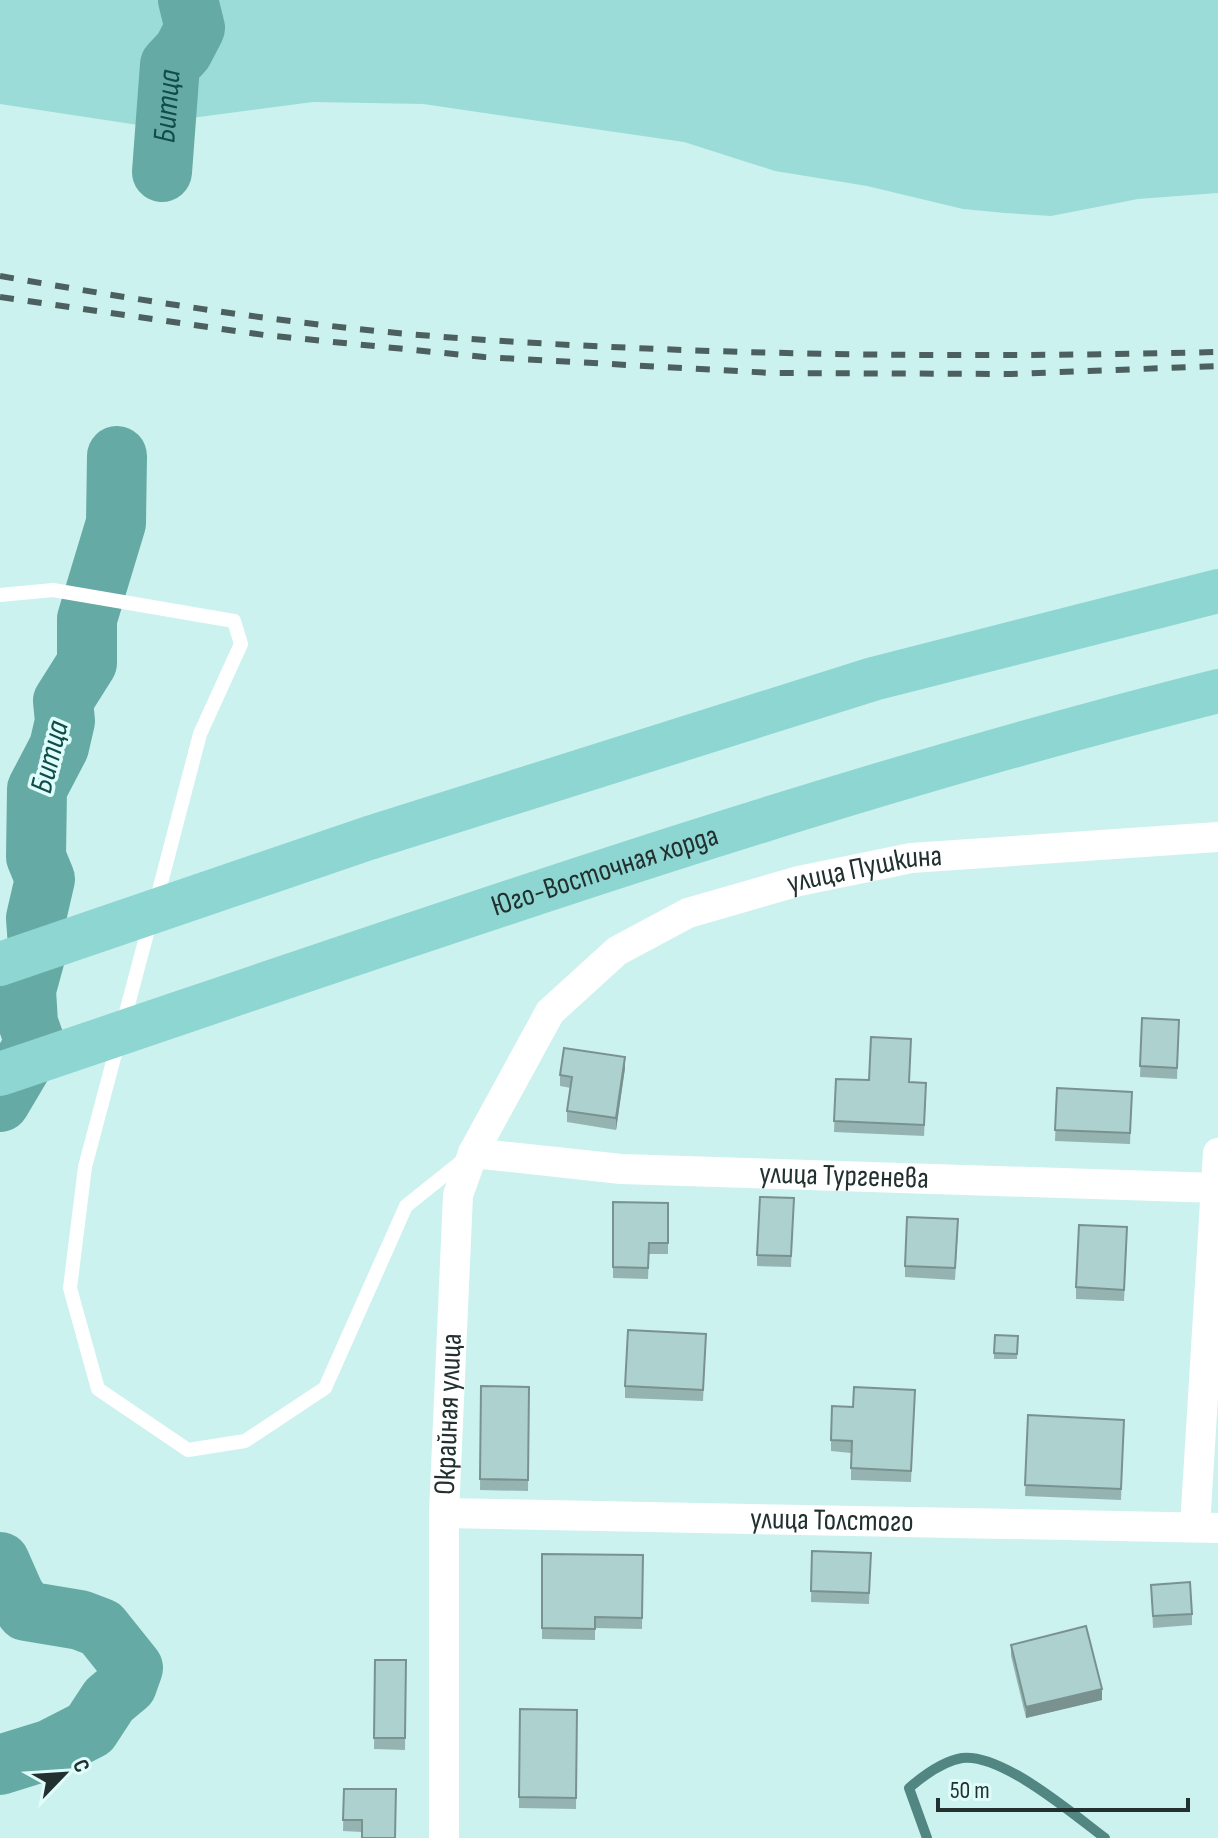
<svg xmlns="http://www.w3.org/2000/svg" width="1218" height="1838" viewBox="0 0 1218 1838" font-family="'Sofia Sans Condensed',sans-serif">
  <style>
    .green { fill: #9cdcd8 }
    .lines { fill: none; stroke-linecap: round; stroke-linejoin: round }
    .stream { stroke: #528682; stroke-width: 10 }
    .river { stroke: #66aaa5; stroke-width: 60 }
    .lane { stroke: #fff; stroke-width: 14 }
    .street { stroke: #fff; stroke-width: 30 }
    .primary { stroke: #8ed6d2; stroke-width: 44 }
    .rail { stroke: #4c605f; stroke-width: 6; stroke-dasharray: 14 14; stroke-linecap: butt }
    .wall { fill: #95b4b1 }
    .shaded-wall { fill: #799290 }
    .building { fill: #add1ce; stroke: #799290; stroke-width: 2 }
    .labels { text-anchor: middle; dominant-baseline: central; stroke-width: 7; stroke-linejoin: round; paint-order: stroke }
    .street-label { font-size: 30px; fill: #223130; stroke: #dffdfb }
    .water-label { font-size: 32px; font-style: italic; fill: #104d4a; stroke: #dffdfb }
  </style>
  <rect width="100%" height="100%" fill="#ccf2ef"/>
  <!-- green -->
  <polygon class="green" points="0,0 1218,0 1218,193 1138,199 1051,216 1005,213 963,209 867,186 775,171 684,142 423,104 313,102 138,125 0,104"/>
  <g class="lines">
    <!-- stream -->
    <path class="stream" d="M927 1838 909 1788C923 1776 943 1761 962 1758 1002 1753 1073 1814 1105 1838"/>
    <!-- river -->
    <g class="river">
      <path id="s1" d="M162 172 170 65 183 51 195 28 188 0"/>
      <polyline points="0,1102 35,1043 28,1023 26,990 38,946 36,918 45,879 36,857 37,789 59,747 65,721 63,701 87,663 87,619 116,523 117,456"/>
      <polyline points="0,1562 15,1596 26,1611 80,1620 101,1628 133,1668 127,1685 109,1700 90,1729 51,1749 0,1765"/>
    </g>
    <!-- lane -->
    <g class="lane">
      <polyline points="0,595 53,590 234,621 241,644 200,734 156,902"/>
      <polyline points="150,922 85,1167 70,1288 98,1389 188,1450 245,1441 325,1388 406,1206 466,1158"/>
    </g>
    <!-- street -->
    <g class="street">
      <path id="s2" d="M473 1153 621 1169 1218 1188"/>
      <path id="s3" d="M444 1513 1218 1528"/>
      <polyline points="1195,1527 1218,1153"/>
      <path id="s4" d="M444 1838V1513L458 1195 473 1153 550 1012 617 951 688 913 799 881 911 858 1218 837"/>
    </g>
    <!-- primary -->
    <g class="primary">
      <polyline points="0,964 369,838 873,679 1218,591"/>
      <path id="s5" d="M0 1074C403 938 805 795 1218 691"/>
    </g>
    <!-- rail -->
    <g class="rail">
      <path d="M0 276C161 304 324 330 487 340 731 356 974 358 1218 352"/>
      <polyline points="0,297 264,335 484,357 772,373 1011,374 1218,366"/>
    </g>
  </g>
  <!-- wall -->
  <g class="wall">
    <polygon points="1142,1018 1179,1020 1177,1079 1140,1077"/>
    <polygon points="625,1068 616,1130 567,1122 567,1111 571,1088 560,1086 560,1075"/>
    <polygon points="836,1079 910,1083 926,1094 924,1136 834,1132"/>
    <polygon points="1057,1088 1132,1092 1130,1144 1055,1141"/>
    <polygon points="794,1198 791,1267 757,1266 757,1255"/>
    <polygon points="613,1202 668,1203 668,1254 649,1254 648,1279 613,1278"/>
    <polygon points="958,1230 955,1280 905,1277 905,1266"/>
    <polygon points="1127,1238 1124,1301 1076,1299 1076,1287"/>
    <polygon points="706,1334 703,1401 625,1398 625,1386"/>
    <polygon points="1018,1336 1017,1359 994,1359 994,1353"/>
    <polygon points="481,1386 529,1387 528,1491 480,1490"/>
    <polygon points="915,1390 911,1482 851,1480 851,1453 831,1451 831,1440 853,1407"/>
    <polygon points="1028,1415 1124,1420 1121,1500 1025,1496"/>
    <polygon points="812,1551 871,1553 869,1604 811,1602"/>
    <polygon points="542,1554 643,1555 642,1629 595,1628 595,1640 542,1639"/>
    <polygon points="1151,1585 1192,1614 1192,1625 1153,1628"/>
    <polygon points="1011,1645 1102,1700 1026,1718 1011,1656"/>
    <polygon points="375,1660 406,1660 405,1750 374,1749"/>
    <polygon points="520,1709 577,1710 576,1809 519,1808"/>
    <polygon points="344,1789 396,1789 362,1832 343,1831"/>
  </g>
  <!-- shaded-wall -->
  <g class="shaded-wall">
    <polygon points="625,1057 625,1068 616,1130 616,1118"/>
    <polygon points="1102,1689 1102,1700 1026,1718 1026,1707"/>
  </g>
  <!-- building -->
  <g class="building">
    <polygon points="1142,1018 1179,1020 1177,1068 1140,1066"/>
    <polygon points="871,1037 911,1039 909,1082 926,1083 924,1125 834,1121 836,1079 869,1080"/>
    <polygon points="564,1048 625,1057 616,1118 567,1111 572,1077 560,1075"/>
    <polygon points="1057,1088 1132,1092 1130,1133 1055,1130"/>
    <polygon points="760,1197 794,1198 791,1256 757,1255"/>
    <polygon points="613,1202 668,1203 668,1243 649,1243 648,1268 613,1267"/>
    <polygon points="907,1217 958,1219 955,1268 905,1266"/>
    <polygon points="1079,1225 1127,1227 1124,1290 1076,1287"/>
    <polygon points="628,1330 706,1334 703,1390 625,1386"/>
    <polygon points="995,1335 1018,1336 1017,1354 994,1353"/>
    <polygon points="481,1386 529,1387 528,1480 480,1479"/>
    <polygon points="854,1387 915,1390 911,1471 851,1468 852,1441 831,1440 832,1406 853,1407"/>
    <polygon points="1028,1415 1124,1420 1121,1489 1025,1485"/>
    <polygon points="812,1551 871,1553 869,1593 811,1591"/>
    <polygon points="542,1554 643,1555 642,1618 595,1617 595,1629 542,1628"/>
    <polygon points="1190,1582 1192,1614 1153,1616 1151,1585"/>
    <polygon points="1086,1626 1102,1689 1026,1707 1011,1645"/>
    <polygon points="375,1660 406,1660 405,1738 374,1738"/>
    <polygon points="520,1709 577,1710 576,1798 519,1797"/>
    <polygon points="344,1789 396,1789 395,1838 362,1838 362,1820 343,1820"/>
  </g>
  <g class="labels">
    <!-- street labels -->
    <g class="street-label">
      <text stroke="none"><textPath href="#s5" startOffset="638">Юго-Восточная хорда</textPath></text>
      <text stroke="none"><textPath href="#s4" startOffset="1202">улица Пушкина</textPath></text>
      <text stroke="none"><textPath href="#s2" startOffset="372">улица Тургенева</textPath></text>
      <text stroke="none"><textPath href="#s4" startOffset="424">Окрайная улица</textPath></text>
      <text stroke="none"><textPath href="#s3" startOffset="388">улица Толстого</textPath></text>
    </g>
    <!-- water labels -->
    <g class="water-label">
      <text stroke="none"><textPath href="#s1" startOffset="66">Битца</textPath></text>
      <text transform="translate(50 757) rotate(-76)">Битца</text>
    </g>
  </g>
  <!-- north arrow -->
  <g transform="translate(64 1774) rotate(65)" stroke="#dffdfb" stroke-width="6" paint-order="stroke">
  <path d="M0-6L14 30L0 20L-14 30Z" fill="#223130"/>
  <text y="-12" font-size="22" font-weight="bold" text-anchor="middle" fill="#223130">С</text>
  </g>
  <!-- scale -->
  <path d="M938 1798v12h250v-12" fill="none" stroke="#223130" stroke-width="4"/>
  <text x="950" y="1798" font-size="24" fill="#223130" stroke="#dffdfb" stroke-width="6" paint-order="stroke">50 m</text>
</svg>
